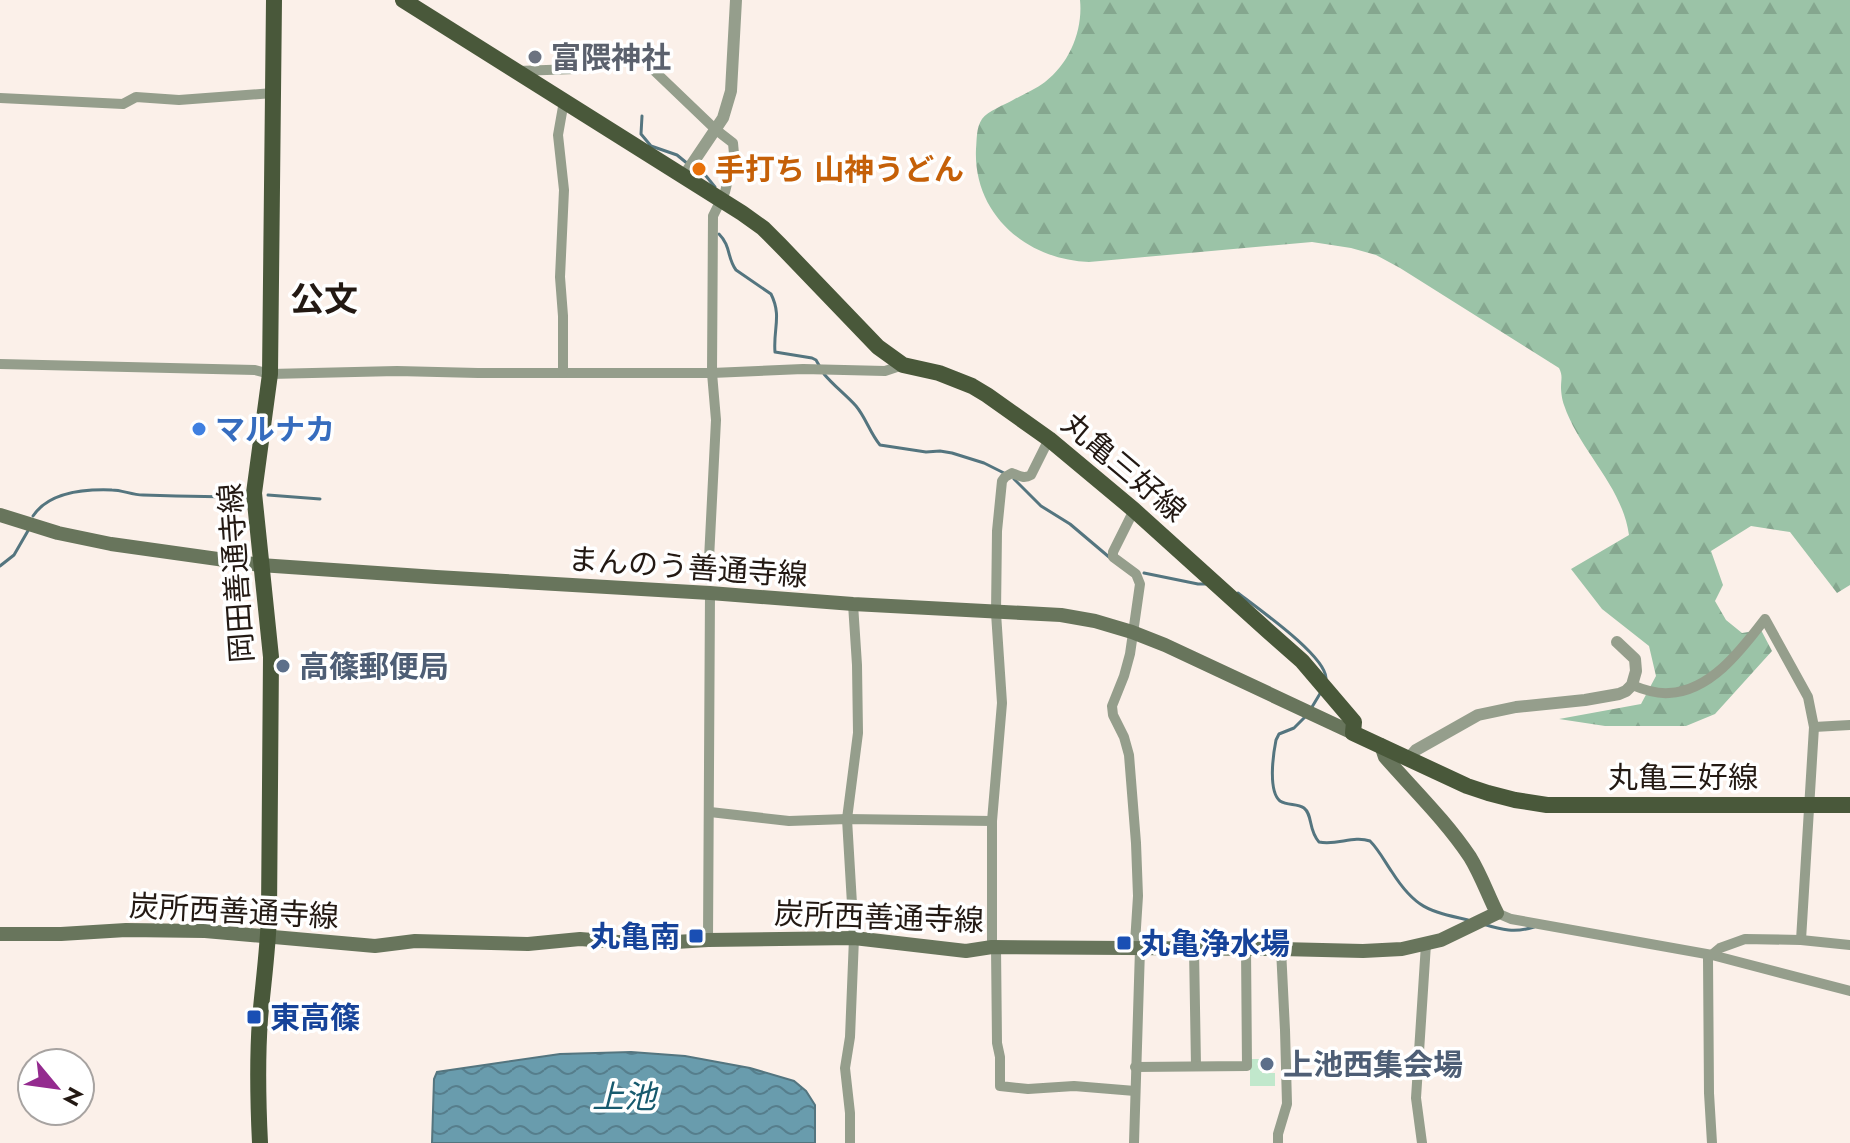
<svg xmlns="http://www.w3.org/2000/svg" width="1850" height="1143" viewBox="0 0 1850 1143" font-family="Jost,'Noto Sans JP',sans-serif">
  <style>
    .forest { fill: url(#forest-firs) }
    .park { fill: url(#park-tufts) }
    .water { fill: url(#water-waves); stroke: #54757f; stroke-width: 2 }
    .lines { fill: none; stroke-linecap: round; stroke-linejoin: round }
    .stream { stroke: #54757f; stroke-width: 3 }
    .minor { stroke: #959e8c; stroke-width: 10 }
    .tertiary { stroke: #959e8c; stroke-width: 12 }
    .secondary { stroke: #68755c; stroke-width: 14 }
    .primary { stroke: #49583a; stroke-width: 16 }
    .worship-dot { fill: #6b7280; stroke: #fff; stroke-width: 3 }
    .food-dot { fill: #e8710a; stroke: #fff; stroke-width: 3 }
    .shop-dot { fill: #3f7fe0; stroke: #fff; stroke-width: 3 }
    .service-dot { fill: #5c6f8a; stroke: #fff; stroke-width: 3 }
    .transit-dot { fill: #1a4fb4; stroke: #fff; stroke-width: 3 }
    .labels { text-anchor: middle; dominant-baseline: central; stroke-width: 7; stroke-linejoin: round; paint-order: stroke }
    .worship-label { font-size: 30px; font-weight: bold; fill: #5b616d; stroke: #fff; text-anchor: start }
    .food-label { font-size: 30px; font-weight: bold; fill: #c56008; stroke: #fff; text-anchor: start }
    .shop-label { font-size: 30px; font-weight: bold; fill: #366cbe; stroke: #fff; text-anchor: start }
    .street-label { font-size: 30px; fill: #231913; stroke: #fff }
    .service-label { font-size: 30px; font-weight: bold; fill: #4e5e75; stroke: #fff; text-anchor: start }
    .transit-label { font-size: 30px; font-weight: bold; fill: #164399; stroke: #fff; text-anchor: start }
    .water-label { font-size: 32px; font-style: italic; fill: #175a6e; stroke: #fff }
    .quarter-label { font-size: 34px; font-weight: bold; fill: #231913; stroke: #fff }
  </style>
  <defs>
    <pattern id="forest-firs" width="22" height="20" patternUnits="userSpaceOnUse" patternTransform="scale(2)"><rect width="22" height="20" fill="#9bc3a7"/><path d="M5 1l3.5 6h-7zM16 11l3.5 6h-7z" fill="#85a78f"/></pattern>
    <pattern id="park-tufts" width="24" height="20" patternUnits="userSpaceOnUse" patternTransform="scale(2)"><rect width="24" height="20" fill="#c1e8cc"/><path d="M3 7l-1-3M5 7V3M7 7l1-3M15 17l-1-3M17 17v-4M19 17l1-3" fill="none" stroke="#a6c6ae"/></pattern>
    <pattern id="water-waves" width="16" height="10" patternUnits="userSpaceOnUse" patternTransform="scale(2)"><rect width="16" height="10" fill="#699cad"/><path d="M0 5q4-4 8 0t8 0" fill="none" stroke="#567e8c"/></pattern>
  </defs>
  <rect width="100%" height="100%" fill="#fbf0e9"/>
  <!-- forest -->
  <path class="forest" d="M1080 0H1850V585L1837 593 1790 532 1751 526 1711 551 1723 585 1715 601 1726 620 1742 633 1761 630 1772 651 1715 714 1686 726H1605L1559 719 1641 704 1656 676 1649 646 1602 609 1571 569 1629 535C1622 485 1580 452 1564 405 1562 400 1561 392 1561 387 1561 379 1563 376 1559 368L1400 268 1376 255 1351 248 1312 242 1089 262C1027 260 973 214 976 149 977 139 976 128 982 119 988 111 1004 105 1013 100 1024 94 1036 89 1045 82 1070 63 1083 30 1080 0Z"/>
  <!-- park -->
  <polygon class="park" points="1250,1059 1262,1059 1262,1073 1275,1073 1275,1086 1250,1086"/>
  <!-- water -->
  <polygon class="water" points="631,1052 685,1056 750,1068 794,1081 806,1091 815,1105 815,1143 432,1143 434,1079 437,1072 560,1054"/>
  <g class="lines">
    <!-- stream -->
    <g class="stream">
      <polyline points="642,116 641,134 651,146 677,155 688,164"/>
      <polyline points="695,168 706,176 715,187"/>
      <path d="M719 234C731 246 727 258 736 270L771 294C782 316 773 329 775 352L812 358 816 360 820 367"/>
      <path d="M824 374C833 385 846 395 856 406 866 418 870 433 880 445L926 452 940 451 952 453 984 463 1004 473"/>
      <polyline points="1014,479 1041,506 1070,524 1109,557"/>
      <polyline points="268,495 320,499"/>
      <path d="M33 516C49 492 85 489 112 490 122 490 132 495 143 495 178 496 213 497 249 497"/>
      <polyline points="0,566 14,555 29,529"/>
      <polyline points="1144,573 1198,584 1207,584"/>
      <path d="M1238 593C1257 608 1325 655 1326 678"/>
      <polyline points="1312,707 1321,692"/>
      <path d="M1306 716 1294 728 1279 734 1276 740C1273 755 1268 791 1280 801 1288 806 1297 803 1304 808 1313 815 1308 830 1319 842 1337 846 1353 835 1370 841 1379 850 1385 862 1392 872 1415 908 1428 911 1468 920"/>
      <path d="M1483 924C1502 930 1515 933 1534 927"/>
    </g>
    <!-- minor -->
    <g class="minor">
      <polyline points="518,71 575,69 611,59 644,61 715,129 733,143 734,154 725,192 713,216 712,373 716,420 708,579"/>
      <polyline points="0,98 123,104 136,97 179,100 273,93"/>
      <polyline points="0,364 255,370 270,374 397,371 478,373 712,373 803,369 885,371 903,365"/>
      <polyline points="563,373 563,316 560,277 564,190 558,135 564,101"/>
      <path d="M1632 685C1644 690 1656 694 1669 693 1711 691 1742 649 1765 619L1808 697 1814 727 1801 940"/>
      <polyline points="1814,727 1850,725"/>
      <polyline points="710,812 789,821 847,819 992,821"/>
      <polyline points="1497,913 1511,919 1712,955 1850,991"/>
      <polyline points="708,940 710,593"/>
      <path d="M992 947V821L1002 703 996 613 997 531 1002 481 1005 477 1012 473C1019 476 1024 479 1031 475L1049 439"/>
      <polyline points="996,947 997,1043 1000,1057 1000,1086 1028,1089 1074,1086 1135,1091"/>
      <polyline points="1194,949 1196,1066"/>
      <polyline points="1135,1067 1247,1066 1246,949"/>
      <polyline points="850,1143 850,1113 845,1068 850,1037 854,938 847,819 858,733 857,665 853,604"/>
      <polyline points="1134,1143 1140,949 1135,943 1138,896 1136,843 1129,755 1124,737 1113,715 1112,706 1124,676 1130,654 1140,584 1136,574 1113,557 1113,552 1134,510"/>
      <polyline points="1278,1143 1278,1134 1287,1104 1285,1030 1281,949"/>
      <polyline points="1422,1143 1416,1098 1426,944"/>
      <polyline points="1712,1143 1709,1093 1708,958 1720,948 1745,939 1801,940 1850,945"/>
    </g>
    <!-- tertiary -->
    <g class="tertiary">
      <polyline points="684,176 723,118 731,91 736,0"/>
      <polyline points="1409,758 1416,750 1478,715 1516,707 1585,700 1619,694 1626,691 1632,685 1636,671 1635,659 1617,642"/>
    </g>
    <!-- secondary -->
    <g class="secondary">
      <polyline points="0,515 58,533 111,544 260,565 436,577 710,593 853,604 1061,615 1095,621 1132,632 1165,645 1353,733"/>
      <path d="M0 934H61L126 930 205 931 375 946 415 941 528 944 580 939 643 944 708 940 854 938 966 951 992 947 1281 949 1363 951 1402 949 1441 940 1497 913C1488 895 1481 875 1470 857 1446 821 1414 790 1385 757L1381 745"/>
    </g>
    <!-- primary -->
    <g class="primary">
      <polyline points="403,0 742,213 763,228 780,245 878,347 903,365 939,373 972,386 987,395 1049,439 1134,510 1268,631 1302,661 1354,722 1353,733 1467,786 1488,793 1515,800 1547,805 1850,805"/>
      <path d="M260 1143C258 1102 257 1061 260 1019 263 984 268 950 269 914L271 657 254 493 270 374 274 0"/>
    </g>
  </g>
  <!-- markers -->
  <circle class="worship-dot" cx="535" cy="57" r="8"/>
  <circle class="food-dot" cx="699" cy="169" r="8"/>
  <circle class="shop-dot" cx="199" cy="429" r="8"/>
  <g class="service-dot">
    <circle cx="283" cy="666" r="8"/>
    <circle cx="1267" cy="1064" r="8"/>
  </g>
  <g class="transit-dot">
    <rect x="688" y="928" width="16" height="16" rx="4"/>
    <rect x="1116" y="935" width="16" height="16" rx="4"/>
    <rect x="246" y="1009" width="16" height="16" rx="4"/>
  </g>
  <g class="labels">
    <!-- worship labels -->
    <g class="worship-label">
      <text x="551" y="57">富隈神社</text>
    </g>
    <!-- food labels -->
    <g class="food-label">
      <text x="715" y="169">手打ち 山神うどん</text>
    </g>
    <!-- shop labels -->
    <g class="shop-label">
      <text x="215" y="429">マルナカ</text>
    </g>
    <!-- street labels -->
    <g class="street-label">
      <text transform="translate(1124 467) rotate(40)">丸亀三好線</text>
      <text transform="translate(688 567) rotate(4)">まんのう善通寺線</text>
      <text transform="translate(236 573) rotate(-94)">岡田善通寺線</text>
      <text x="1683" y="777">丸亀三好線</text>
      <text transform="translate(234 911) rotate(3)">炭所西善通寺線</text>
      <text transform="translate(879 917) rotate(2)">炭所西善通寺線</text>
    </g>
    <!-- service labels -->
    <g class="service-label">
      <text x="299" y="666">高篠郵便局</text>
      <text x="1283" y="1064">上池西集会場</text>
    </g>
    <!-- transit labels -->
    <g class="transit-label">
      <text x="680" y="936" text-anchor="end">丸亀南</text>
      <text x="1140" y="943">丸亀浄水場</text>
      <text x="270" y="1017">東高篠</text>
    </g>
    <!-- water labels -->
    <g class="water-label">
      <text x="624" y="1097">上池</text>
    </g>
    <!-- quarter labels -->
    <g class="quarter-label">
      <text x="324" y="299">公文</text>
    </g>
  </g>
  <!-- north arrow -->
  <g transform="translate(56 1087) rotate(119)"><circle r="38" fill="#ffffff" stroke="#a7a3a1" stroke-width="2"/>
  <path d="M0-6L14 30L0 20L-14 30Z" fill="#942b8f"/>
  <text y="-12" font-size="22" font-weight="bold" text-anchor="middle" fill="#231913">N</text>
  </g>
</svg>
